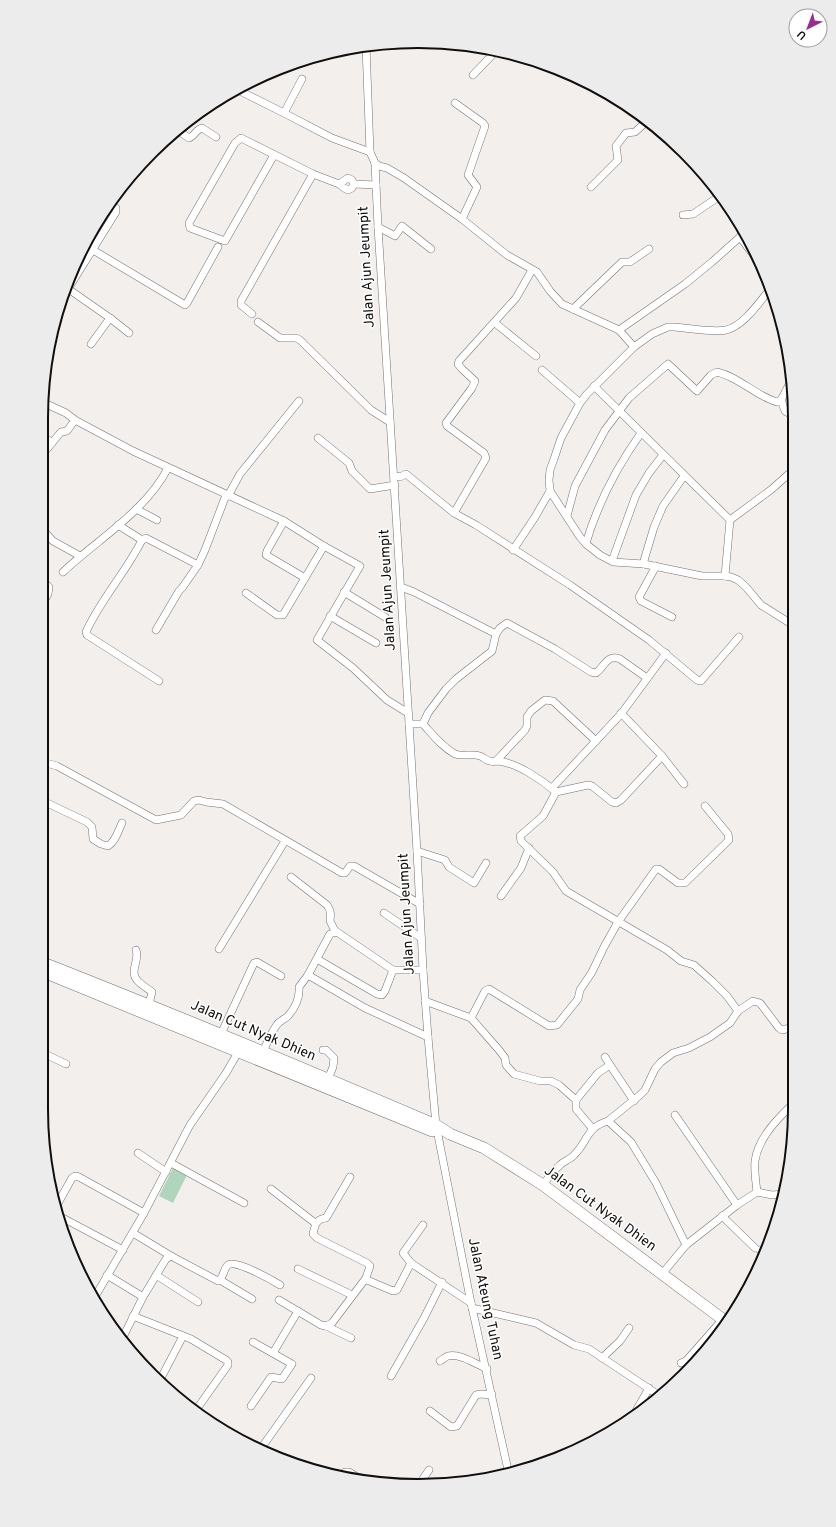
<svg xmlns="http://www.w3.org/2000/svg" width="836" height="1527" viewBox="0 0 836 1527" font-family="Overpass,sans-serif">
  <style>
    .green { fill: #b0d5bd }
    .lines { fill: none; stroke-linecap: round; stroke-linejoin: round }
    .minor-casing { stroke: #757170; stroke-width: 8 }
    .highway-casing { stroke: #757170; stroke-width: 12 }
    .minor { stroke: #fff; stroke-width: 7 }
    .highway { stroke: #fff; stroke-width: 11 }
    .labels { text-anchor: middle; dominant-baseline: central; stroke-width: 3; stroke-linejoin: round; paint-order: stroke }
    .street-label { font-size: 14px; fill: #100f0e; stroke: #fff }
    .rim { fill: none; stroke: #100f0e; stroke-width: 2 }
  </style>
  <rect width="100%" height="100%" fill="#f3efed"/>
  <!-- green -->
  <polygon class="green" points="173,1168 187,1175 173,1203 159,1196"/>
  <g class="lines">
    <!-- minor casing -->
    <g class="minor-casing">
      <g id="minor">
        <polyline points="366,46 370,152 375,163 378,227 417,851 423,970 428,1037 436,1125 471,1303 508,1470"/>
        <polyline points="291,66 292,65"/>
        <polyline points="473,75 496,51"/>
        <polyline points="236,89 284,113 332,138 370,152"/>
        <polyline points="455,103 483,123 485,126 468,175 477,187 462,219"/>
        <polyline points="284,113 302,79"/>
        <path d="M177 130 189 138C195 136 196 129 202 128L216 137"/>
        <polyline points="274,155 225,241 190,228 189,223 235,143 241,138 313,174 339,184"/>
        <polyline points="375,163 379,166 387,168 404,178 462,219 507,255 537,272 550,291 562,304 619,330 634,347"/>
        <polygon points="348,178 352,180 354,184 352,188 348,190 344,188 339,184"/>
        <polyline points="354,184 376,185"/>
        <polyline points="591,187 618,160 616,146 626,133 635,132 646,122"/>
        <polyline points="718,192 743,233"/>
        <polyline points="683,215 693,214 720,196"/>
        <polyline points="378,227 395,236 402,226 431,249"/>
        <polyline points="743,233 740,237 755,257"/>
        <polyline points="93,250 185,305 187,303 218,247"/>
        <polyline points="67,288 110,318 129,333"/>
        <path d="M771 288C760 301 744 326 726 330 714 333 688 328 674 327H668L652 334 634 347 587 394 580 403 561 438 554 459 550 470 549 480 550 491 580 537 586 544 600 555 613 562 644 564 702 576H725L731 577 738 580 746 587 761 605 793 625"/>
        <polyline points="68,289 116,212 116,208 109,205"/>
        <polyline points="573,309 622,262 630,262 649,249"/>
        <polyline points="252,314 241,305 241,301 313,174"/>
        <polyline points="258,322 280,338 296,338 300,340 371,410 390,422"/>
        <polyline points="495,323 536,356"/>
        <polyline points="619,330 685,284 712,262 740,237"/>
        <polyline points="91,344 110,318"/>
        <polyline points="542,370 580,403"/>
        <polyline points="594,386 730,520 725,576"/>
        <polyline points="781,400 785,411 792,415"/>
        <polyline points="42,402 66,413 75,420 133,451 284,521 322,545 360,566 317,640 353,668 387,700 408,713"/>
        <polyline points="42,435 52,443"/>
        <polyline points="318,438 349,463 352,471 370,489 395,485"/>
        <polyline points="42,455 61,432 67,431 75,420"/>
        <polyline points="395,476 400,477 406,474 454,513 476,525 570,585 649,640 697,680 701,681 739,637"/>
        <polyline points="228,496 240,474 299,401"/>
        <polyline points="136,509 157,520"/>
        <polyline points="454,513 486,458 484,453 447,426 446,423 472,388 475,381 462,369 458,364 459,361 516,298 532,270"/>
        <path d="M567 516 575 486 605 430 629 398 668 364 697 391 711 375 717 372C739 377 756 396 777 402L781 400 792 379"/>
        <polyline points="730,520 772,489 792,471"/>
        <polyline points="284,521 267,551 266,555 305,578"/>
        <polyline points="118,525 142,540 146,538 198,565"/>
        <polyline points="42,529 53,541 80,556"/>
        <path d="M142 540C126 572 101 599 86 632L87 635 159 681"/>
        <path d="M586 543C598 503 616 468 641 433"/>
        <polyline points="513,550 535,517 550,491"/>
        <polyline points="612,561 636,495 649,473 663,455"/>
        <polyline points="643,564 654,527 663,506 684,476"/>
        <polyline points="656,566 639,597 641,601 672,617"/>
        <path d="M63 572C98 539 145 512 168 468"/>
        <path d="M401 587 414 592 496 634 500 628 507 623 555 649 591 672 596 673C605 666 607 654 620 659L647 678"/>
        <polyline points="344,592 385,617"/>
        <polyline points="246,593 277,615 283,615 324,546"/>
        <polyline points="42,605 48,594 49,587 42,580"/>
        <polyline points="330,616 376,643"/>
        <polyline points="156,630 179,591 182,588 198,565 205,550 226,495"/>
        <polyline points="621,713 662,756 684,784"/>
        <path d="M409 724H423C433 735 442 747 455 754 463 757 472 753 480 756 483 757 487 761 490 761 492 762 495 761 497 761 516 762 542 780 556 792L543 816 520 836 521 841 553 872 566 891 667 950 681 961 694 965 712 981 727 996 738 1011"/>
        <polyline points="423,724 428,713 446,689 456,679 492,651 496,634"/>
        <polyline points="496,761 525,730 527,726 527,717 531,711 545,700 553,701 596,741"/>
        <polyline points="41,770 46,763 57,766 156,820 181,815 194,801 199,800 206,802 223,804 342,873 345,873 350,866 354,866 420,904"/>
        <polyline points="552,788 621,714 666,653"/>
        <polyline points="556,792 588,785 592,786 612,802 616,803 621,800 662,756"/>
        <path d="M41 797 45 802 87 822 92 827 93 839 101 844 108 846C116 841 118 831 122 823"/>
        <polyline points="417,851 445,860 449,867 474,883 486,863"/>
        <path d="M291 877 327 905C331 911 331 914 330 921L334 929 337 932"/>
        <polyline points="501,896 521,868 529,848"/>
        <polyline points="384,913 421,938"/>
        <polyline points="219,949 285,841"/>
        <path d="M136 950C140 960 129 971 137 980 141 985 147 988 152 992L149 1004"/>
        <polyline points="317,959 377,994 382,995 385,991 393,970"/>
        <polyline points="308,975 365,1008 428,1037"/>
        <polyline points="425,1001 471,1018 499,1050 505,1058 506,1065 514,1074 540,1081 551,1081 559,1085 576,1100 576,1109 592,1128"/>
        <polyline points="471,1018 485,991 489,989 549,1026 557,1025 578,999 580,990 592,972 604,947 618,922 656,869 659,869 678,883 685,883 729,840 728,834 705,806"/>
        <polyline points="221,1034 254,963 257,962 281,976"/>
        <polyline points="323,1050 326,1050 334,1058 333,1067 328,1079"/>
        <polyline points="41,1052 66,1064"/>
        <path d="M263 1052C267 1043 271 1033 276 1026 280 1020 284 1020 288 1016 295 1008 300 998 299 987L308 975 330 934 337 932 393 970H423"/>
        <polyline points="605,1057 610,1065"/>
        <polyline points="576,1100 598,1073 610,1065 634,1101"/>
        <polyline points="675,1115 737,1205"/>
        <polyline points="608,1121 640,1095 645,1090 655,1069 661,1062 673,1053 689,1048 710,1037 730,1023 738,1011 753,1001 760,1003 779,1028 782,1030 794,1027"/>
        <polyline points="138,1153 166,1172"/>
        <polyline points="171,1163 244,1203"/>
        <path d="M350 1177 326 1218C316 1219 315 1225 313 1234L317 1238 367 1263 370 1266 366 1278 367 1280 393 1291 397 1290 411 1263"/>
        <path d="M543 1185C548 1178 553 1171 559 1166 563 1161 570 1160 574 1155 589 1141 585 1128 608 1121L631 1142 656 1183 686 1245"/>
        <polyline points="271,1189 315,1223"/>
        <path d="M757 1192C756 1182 754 1171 755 1161 758 1138 778 1118 794 1103"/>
        <polyline points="57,1205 72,1178 75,1176 79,1177 144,1213"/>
        <polyline points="59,1216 123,1250"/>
        <polyline points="722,1216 755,1248"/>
        <polyline points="423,1225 403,1253 411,1263 471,1303"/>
        <polyline points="133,1233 171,1256"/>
        <polyline points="760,1250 763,1252"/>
        <polyline points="298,1269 352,1295"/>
        <polyline points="662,1274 686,1245 737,1205 757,1192 772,1195 784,1194"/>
        <polyline points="107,1275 143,1297 121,1341"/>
        <polyline points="156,1275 198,1302"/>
        <polyline points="220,1280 252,1299"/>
        <polyline points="96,1295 144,1213 190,1125 226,1073 240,1049"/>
        <path d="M143 1297 166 1259 171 1256 218 1281C224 1278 223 1269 228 1265 235 1259 272 1280 280 1285"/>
        <polyline points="279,1300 321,1325 326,1326 332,1323 366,1278"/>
        <polyline points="472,1308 536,1323 574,1345 589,1349 660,1396"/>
        <polyline points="133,1316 191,1339 226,1360 228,1362 228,1365 196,1410"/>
        <polyline points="326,1326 351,1338"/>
        <polyline points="273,1353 298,1311"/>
        <polyline points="602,1358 620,1341 629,1328"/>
        <path d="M440 1361C442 1360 445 1357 448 1356 460 1353 476 1364 487 1369"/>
        <polyline points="681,1363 686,1361 723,1319"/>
        <polyline points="391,1376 424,1318 442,1282"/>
        <polyline points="161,1378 183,1336"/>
        <polyline points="251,1406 271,1377 282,1379 292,1364 253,1342"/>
        <polyline points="430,1411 451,1427 457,1426 476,1395 481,1394 492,1395"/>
        <polyline points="636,1411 649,1388"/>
        <polyline points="262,1447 311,1378"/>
        <polyline points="342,1475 345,1472 349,1472 357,1477"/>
        <polyline points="420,1483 429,1470"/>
      </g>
    </g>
    <!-- highway casing -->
    <g class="highway-casing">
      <g id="highway">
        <path d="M41 962C174 1014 305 1069 436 1125L450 1134 484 1148 543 1185 725 1321"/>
        <polyline points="41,971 432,1131"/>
      </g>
    </g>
    <!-- minor -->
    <use href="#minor" class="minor"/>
    <!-- highway -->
    <use href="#highway" class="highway"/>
  </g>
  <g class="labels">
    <!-- street labels -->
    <g class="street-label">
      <text transform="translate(367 267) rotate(-93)">Jalan Ajun Jeumpit</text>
      <text transform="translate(388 590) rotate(-93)">Jalan Ajun Jeumpit</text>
      <text transform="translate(407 914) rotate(-93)">Jalan Ajun Jeumpit</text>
      <text transform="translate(253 1031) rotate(23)">Jalan Cut Nyak Dhien</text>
      <text transform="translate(600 1209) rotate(36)">Jalan Cut Nyak Dhien</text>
      <text transform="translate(485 1299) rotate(78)">Jalan Ateung Tuhan</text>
    </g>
  </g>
  <!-- crop -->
  <path d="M0 0H836V1527H0ZM418 48H418A370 370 0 0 1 788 418V1109A370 370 0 0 1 418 1479H418A370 370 0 0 1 48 1109V418A370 370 0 0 1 418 48Z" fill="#ececec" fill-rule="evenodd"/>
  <path class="rim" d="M418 48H418A370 370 0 0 1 788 418V1109A370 370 0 0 1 418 1479H418A370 370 0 0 1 48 1109V418A370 370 0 0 1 418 48Z"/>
  <!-- north arrow -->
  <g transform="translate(808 28) rotate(222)"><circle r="19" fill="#ffffff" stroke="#9f9f9f"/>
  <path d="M0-3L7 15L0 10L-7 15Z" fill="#982d8f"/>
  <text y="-6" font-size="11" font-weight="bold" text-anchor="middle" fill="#100f0e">U</text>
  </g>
</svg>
